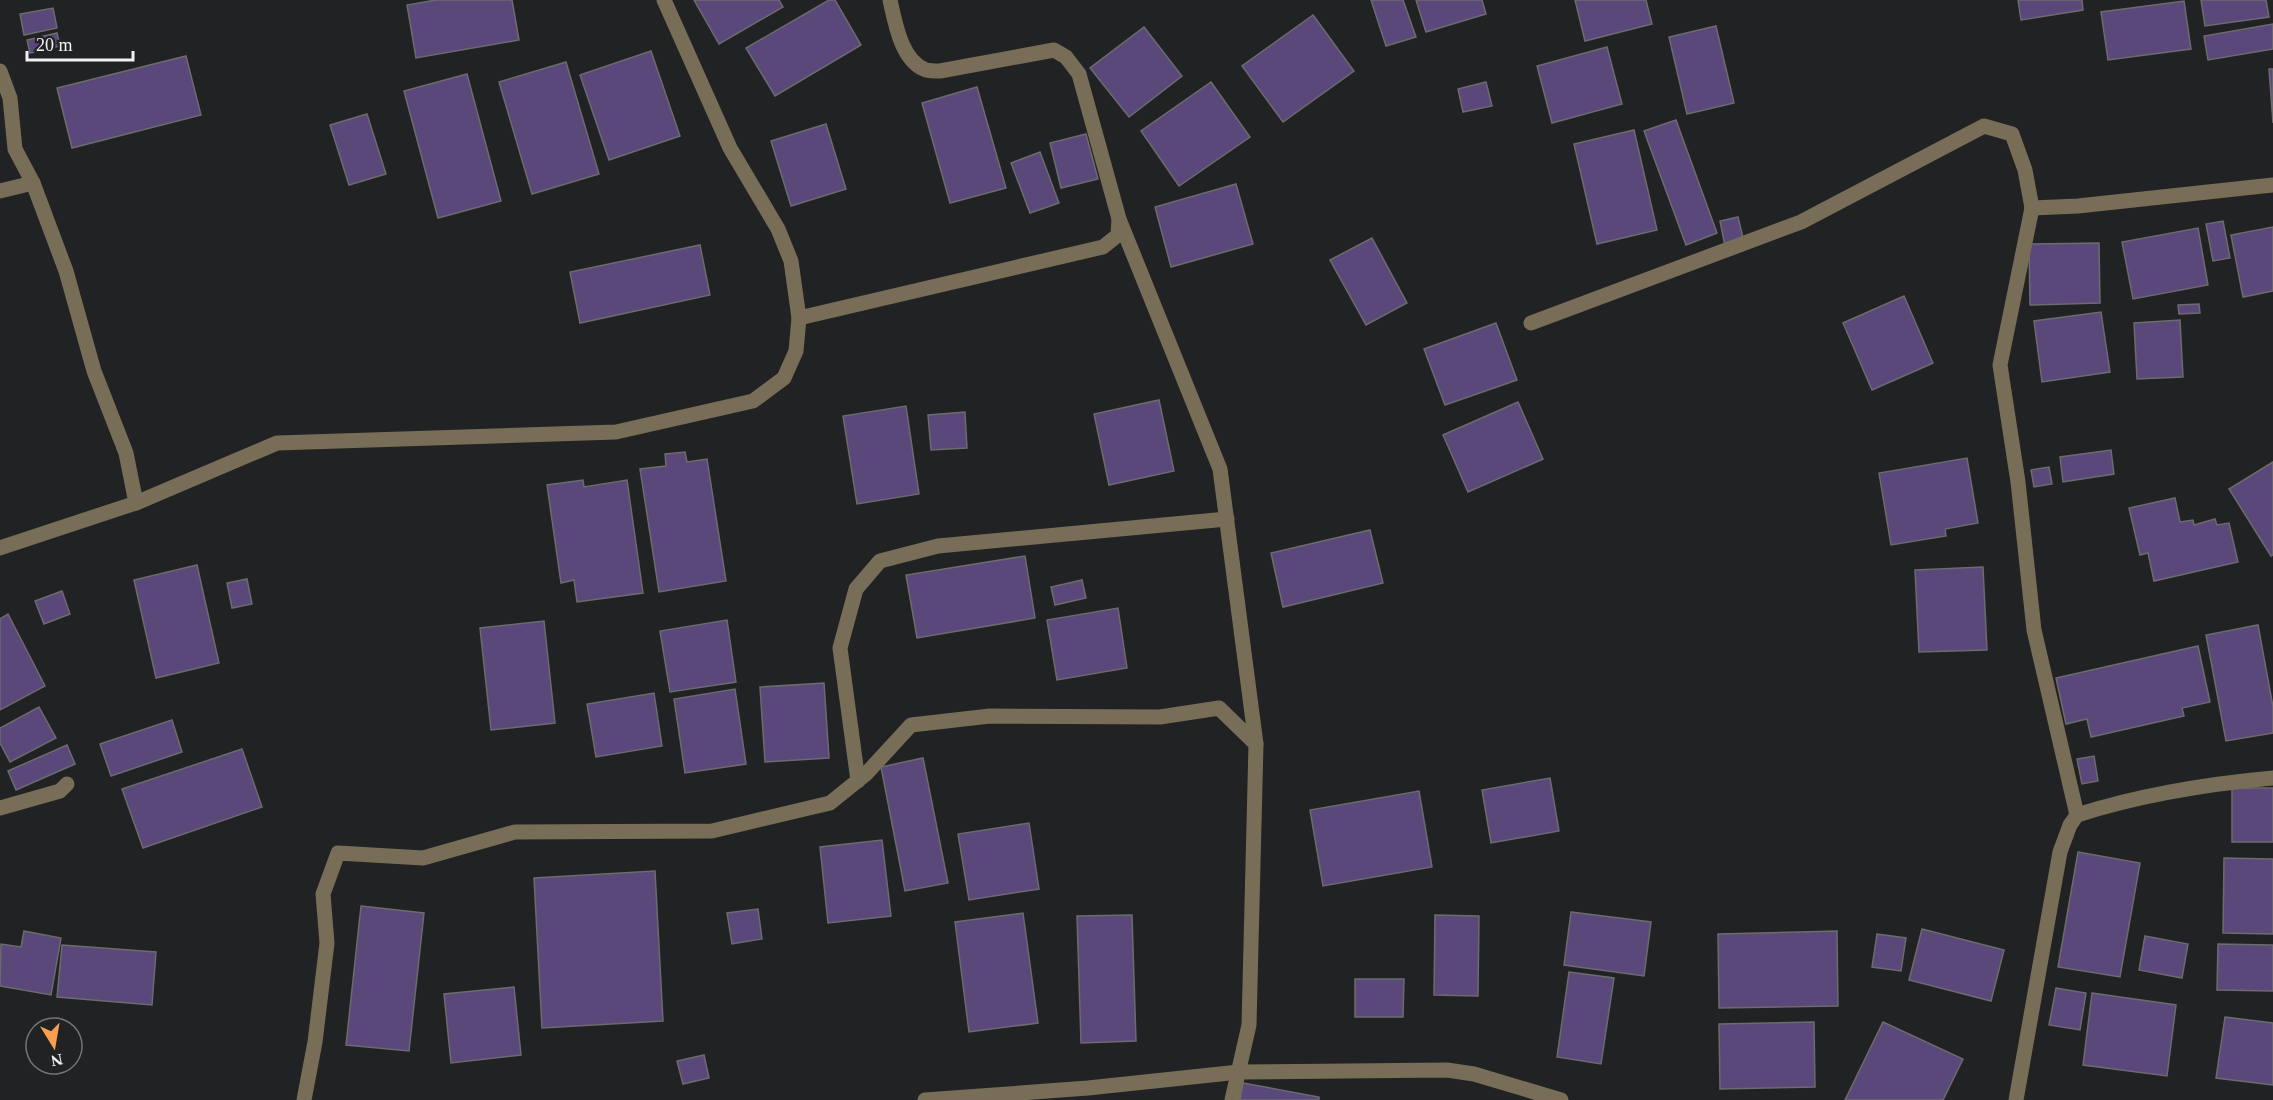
<svg xmlns="http://www.w3.org/2000/svg" width="2273" height="1100" viewBox="0 0 2273 1100" font-family="'Times New Roman',serif">
  <style>
    .building { fill: #5a487a; stroke: #6c6b6e; stroke-width: 1.5 }
    .lines { fill: none; stroke-linecap: round; stroke-linejoin: round }
    .street { stroke: #786d56; stroke-width: 15 }
  </style>
  <rect width="100%" height="100%" fill="#202224"/>
  <!-- building -->
  <g class="building">
    <polygon points="436,0 512,0 519,40 416,58 407,5"/>
    <polygon points="694,0 779,0 783,7 719,44"/>
    <polygon points="829,0 835,0 861,45 775,96 746,48"/>
    <polygon points="1371,0 1403,0 1416,37 1386,46"/>
    <polygon points="1416,0 1482,0 1486,14 1426,32"/>
    <polygon points="1575,0 1646,0 1652,24 1585,41"/>
    <polygon points="2018,0 2082,0 2083,10 2021,20"/>
    <polygon points="2201,0 2266,0 2269,17 2205,26"/>
    <polygon points="2184,1 2191,49 2108,60 2101,12"/>
    <polygon points="53,8 57,28 24,35 20,14"/>
    <polygon points="1313,15 1354,71 1283,122 1242,66"/>
    <polygon points="2273,24 2273,49 2208,60 2204,36"/>
    <polygon points="1716,26 1734,103 1687,114 1669,37"/>
    <polygon points="1144,27 1182,76 1129,117 1090,68"/>
    <polygon points="57,33 60,46 30,53 27,40"/>
    <polygon points="1607,47 1622,104 1552,123 1537,66"/>
    <polygon points="651,51 680,136 609,160 580,75"/>
    <polygon points="186,56 201,115 72,148 57,88"/>
    <polygon points="566,62 599,174 532,194 499,82"/>
    <polygon points="2269,69 2273,69 2273,123"/>
    <polygon points="467,74 501,201 438,218 404,91"/>
    <polygon points="1211,82 1250,137 1179,186 1141,131"/>
    <polygon points="1486,82 1492,106 1463,112 1458,89"/>
    <polygon points="977,87 1006,188 950,203 922,103"/>
    <polygon points="367,114 386,174 349,185 330,125"/>
    <polygon points="1676,120 1717,233 1686,245 1644,131"/>
    <polygon points="826,124 846,189 791,206 771,141"/>
    <polygon points="1634,130 1657,230 1597,244 1574,144"/>
    <polygon points="1086,134 1098,179 1061,188 1050,143"/>
    <polygon points="1040,152 1059,203 1030,213 1011,163"/>
    <polygon points="1236,184 1253,244 1171,267 1155,207"/>
    <polygon points="1738,217 1744,242 1725,246 1720,221"/>
    <polygon points="2223,221 2230,258 2213,261 2206,224"/>
    <polygon points="2273,227 2273,291 2243,297 2231,235"/>
    <polygon points="2198,228 2208,285 2133,299 2122,242"/>
    <polygon points="1372,238 1407,303 1366,325 1330,260"/>
    <polygon points="2099,243 2100,303 2030,305 2029,244"/>
    <polygon points="700,245 710,295 580,323 570,272"/>
    <polygon points="1904,296 1933,363 1872,390 1843,323"/>
    <polygon points="2199,304 2200,313 2179,314 2178,305"/>
    <polygon points="2101,312 2110,372 2042,382 2034,321"/>
    <polygon points="2180,320 2183,377 2137,379 2134,323"/>
    <polygon points="1496,323 1517,380 1445,405 1424,349"/>
    <polygon points="1159,400 1174,471 1109,485 1094,414"/>
    <polygon points="1518,402 1543,459 1468,492 1443,435"/>
    <polygon points="906,406 919,494 857,504 843,416"/>
    <polygon points="965,412 967,448 931,450 928,415"/>
    <polygon points="2111,450 2114,474 2063,482 2060,457"/>
    <polygon points="685,452 687,462 707,459 726,581 659,592 640,469 666,466 665,454"/>
    <polygon points="1967,458 1978,523 1945,529 1946,536 1891,545 1879,473"/>
    <polygon points="2273,462 2273,555 2271,556 2229,489"/>
    <polygon points="2049,467 2052,484 2034,487 2031,470"/>
    <polygon points="583,480 584,487 627,480 643,593 577,602 574,580 561,583 547,485"/>
    <polygon points="2175,498 2180,522 2193,520 2194,525 2215,519 2217,525 2229,523 2238,562 2154,581 2148,553 2140,555 2129,508"/>
    <polygon points="1370,530 1383,583 1283,607 1271,553"/>
    <polygon points="1025,556 1035,618 917,638 906,575"/>
    <polygon points="197,565 219,663 156,678 134,580"/>
    <polygon points="1983,567 1987,650 1919,652 1915,570"/>
    <polygon points="247,579 252,604 232,608 227,583"/>
    <polygon points="1082,580 1086,598 1055,605 1051,587"/>
    <polygon points="62,591 70,614 44,624 35,601"/>
    <polygon points="1118,608 1127,668 1057,680 1047,620"/>
    <polygon points="8,614 45,686 0,710 0,619"/>
    <polygon points="727,620 736,682 670,692 660,631"/>
    <polygon points="544,621 555,723 491,730 480,628"/>
    <polygon points="2258,625 2273,707 2273,733 2226,741 2206,635"/>
    <polygon points="2198,646 2210,702 2182,708 2184,716 2091,737 2087,719 2066,724 2056,678"/>
    <polygon points="824,683 829,758 765,762 760,687"/>
    <polygon points="735,689 746,764 685,773 674,699"/>
    <polygon points="654,693 662,746 596,757 587,704"/>
    <polygon points="39,707 56,738 10,762 0,743 0,728"/>
    <polygon points="172,720 182,752 111,776 100,744"/>
    <polygon points="67,745 75,764 16,790 8,771"/>
    <polygon points="242,749 262,807 143,848 122,789"/>
    <polygon points="2094,756 2098,781 2082,784 2077,759"/>
    <polygon points="923,758 948,883 905,891 881,767"/>
    <polygon points="1550,778 1559,831 1491,843 1482,790"/>
    <rect x="2232" y="788" width="41" height="54"/>
    <polygon points="1419,791 1432,867 1323,886 1310,810"/>
    <polygon points="1029,823 1039,889 969,900 958,834"/>
    <polygon points="882,840 891,916 828,923 820,847"/>
    <polygon points="2078,852 2140,863 2120,977 2058,967"/>
    <polygon points="2224,858 2273,859 2273,934 2223,933"/>
    <polygon points="655,871 663,1021 542,1028 534,878"/>
    <polygon points="361,906 424,913 409,1051 346,1045"/>
    <polygon points="758,909 762,939 732,944 727,913"/>
    <polygon points="1571,912 1651,922 1644,976 1564,965"/>
    <polygon points="1023,913 1038,1023 969,1032 955,922"/>
    <polygon points="1132,915 1136,1041 1081,1043 1077,916"/>
    <polygon points="1435,915 1479,916 1478,996 1434,995"/>
    <polygon points="1922,929 2004,950 1991,1001 1909,980"/>
    <polygon points="24,931 61,938 51,995 0,986 1,944 21,947"/>
    <polygon points="1837,931 1838,1006 1719,1008 1718,934"/>
    <polygon points="1877,934 1906,938 1901,971 1872,967"/>
    <polygon points="2145,936 2188,944 2182,978 2139,970"/>
    <polygon points="2218,944 2273,945 2273,991 2217,990"/>
    <polygon points="62,945 156,952 152,1005 57,997"/>
    <polygon points="1569,972 1614,978 1601,1064 1557,1057"/>
    <polygon points="1355,979 1404,979 1403,1017 1355,1017"/>
    <polygon points="514,987 521,1055 451,1063 444,994"/>
    <polygon points="2056,988 2086,993 2080,1030 2049,1025"/>
    <polygon points="2092,993 2176,1005 2167,1076 2083,1065"/>
    <polygon points="2225,1017 2273,1023 2273,1085 2216,1078"/>
    <polygon points="1814,1022 1815,1087 1720,1089 1719,1024"/>
    <polygon points="1883,1022 1963,1059 1943,1100 1845,1100"/>
    <polygon points="704,1055 709,1078 683,1084 677,1061"/>
    <polygon points="1243,1083 1319,1097 1319,1100 1240,1100"/>
  </g>
  <g class="lines">
    <!-- street -->
    <g class="street">
      <polyline points="0,71 10,98 15,149 33,183 66,271 94,371 126,453 136,503 0,548"/>
      <polyline points="0,191 33,183"/>
      <polyline points="2032,208 2000,365 2018,482 2034,630 2077,815"/>
      <polyline points="1119,219 1220,469 1256,744 1249,1025 1232,1100"/>
      <path d="M799 318 1103 247 1118 235 1119 219 1079 74 1066 57 1054 50 940 71C936 71 930 71 926 70 901 61 895 22 890 0"/>
      <polyline points="1531,323 1801,222 1984,126 2012,134 2025,170 2032,208 2078,206 2273,185"/>
      <polyline points="136,503 277,443 616,432 753,401 784,378 796,351 799,318 791,261 778,229 730,148 664,0"/>
      <polyline points="858,781 840,648 856,589 880,561 938,546 1227,519"/>
      <polyline points="0,808 60,791 67,784"/>
      <polyline points="304,1100 315,1042 327,943 323,894 338,853 423,858 515,832 712,831 830,803 866,774 911,725 990,716 1160,717 1219,708 1256,744"/>
      <polyline points="925,1100 1088,1088 1239,1072 1447,1070 1474,1074 1561,1100"/>
      <path d="M2016 1100 2060 852 2070 825 2077 815C2140 795 2207 784 2273 778"/>
    </g>
  </g>
  <!-- north arrow -->
  <g transform="translate(54 1046) rotate(169)"><circle r="28" fill="#202224" stroke="#747577" stroke-width="1.5"/>
  <path d="M0-4.5L10 22L0 15L-10 22Z" fill="#fa9f4f"/>
  <text y="-9" font-size="16" font-weight="bold" text-anchor="middle" fill="#f1f2f4">N</text>
  </g>
  <!-- scale -->
  <path d="M27 51v9h106v-9" fill="none" stroke="#f1f2f4" stroke-width="3"/>
  <text x="36" y="51" font-size="18" fill="#f1f2f4" stroke="#202224" stroke-width="4.5" paint-order="stroke">20 m</text>
</svg>
